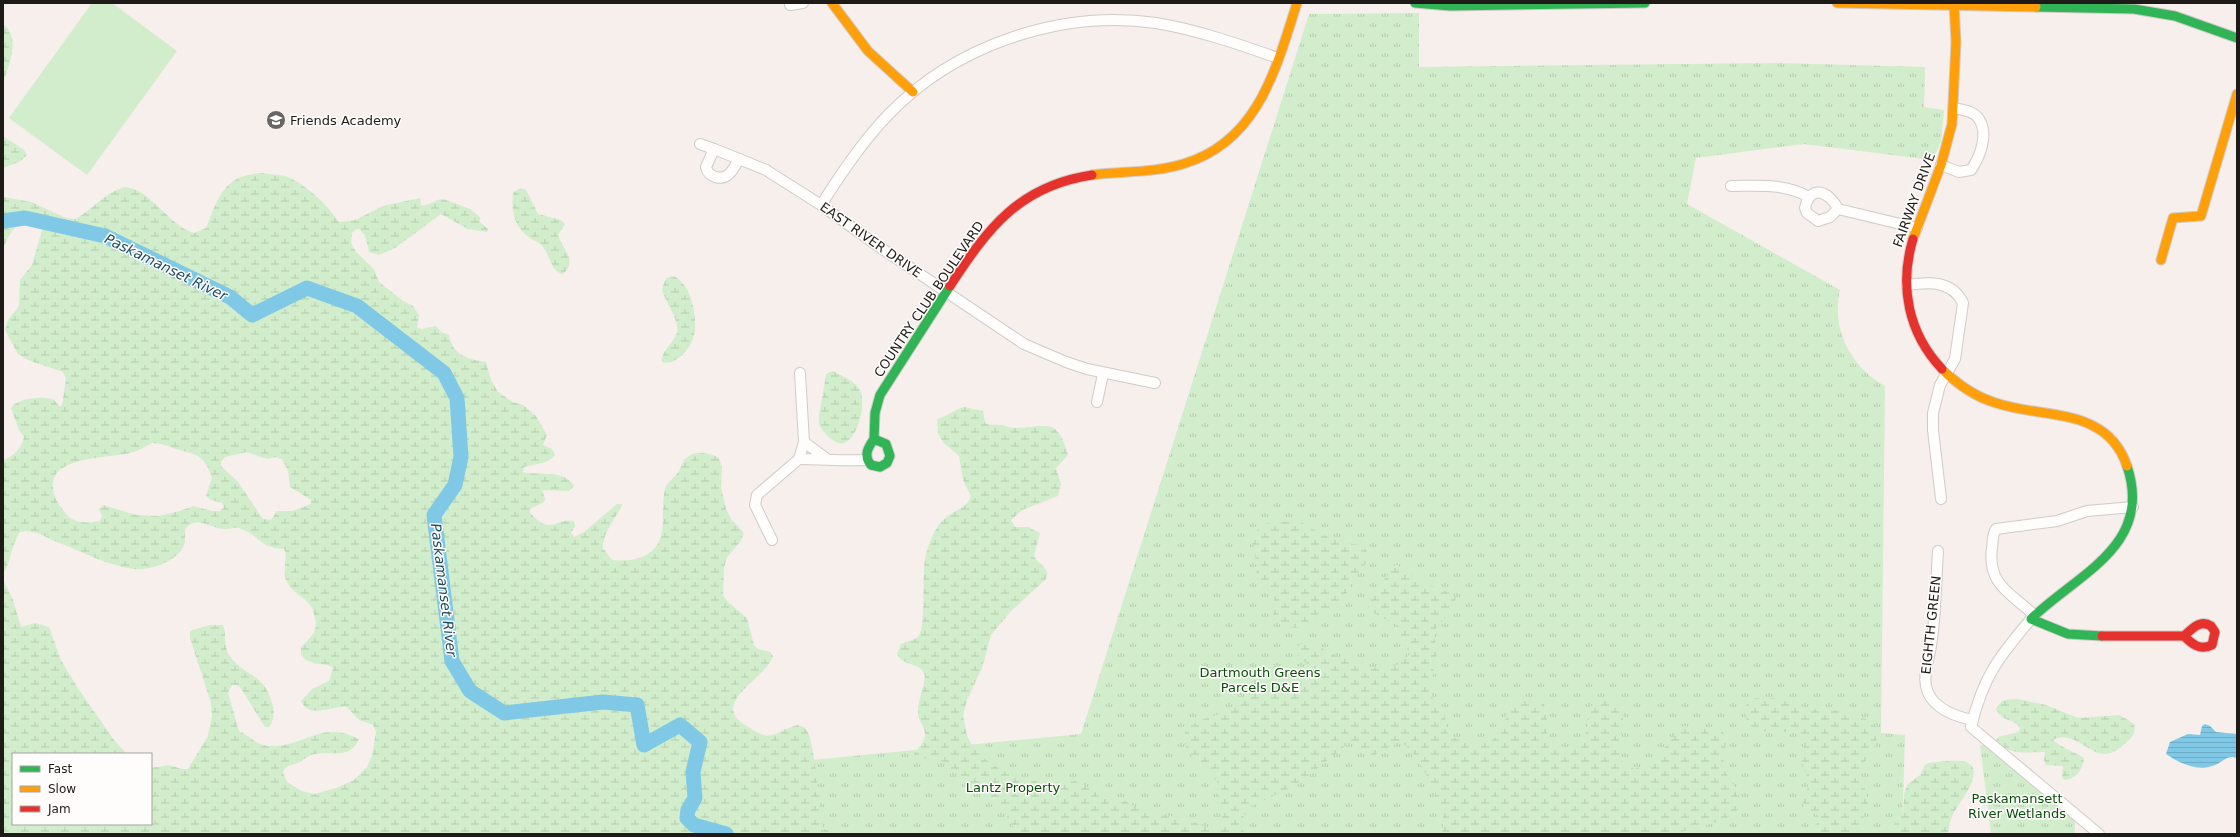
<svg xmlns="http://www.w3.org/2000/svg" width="2240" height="837" viewBox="0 0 2240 837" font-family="'DejaVu Sans',sans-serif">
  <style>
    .grass { fill: url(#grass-tufts) }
    .wetland { fill: url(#wetland-marsh); fill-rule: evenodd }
    .pitch { fill: #d2edcb }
    .water { fill: url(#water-rules) }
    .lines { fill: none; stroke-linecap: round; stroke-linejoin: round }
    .river { stroke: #80c9e6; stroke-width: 15 }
    .street-casing { stroke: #d0cbc9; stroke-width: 12 }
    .fast-casing { stroke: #d0cbc9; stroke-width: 11 }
    .slow-casing { stroke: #d0cbc9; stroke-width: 11 }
    .jam-casing { stroke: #d0cbc9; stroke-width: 11 }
    .street { stroke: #fefdfc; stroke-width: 10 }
    .fast { stroke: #30b455; stroke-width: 9 }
    .slow { stroke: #ff9f0a; stroke-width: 9 }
    .jam { stroke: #e5322d; stroke-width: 9 }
    .labels { text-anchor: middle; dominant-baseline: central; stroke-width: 3; stroke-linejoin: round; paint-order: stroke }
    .poi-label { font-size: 13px; fill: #1e1a18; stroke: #fffdfc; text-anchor: start }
    .street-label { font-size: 13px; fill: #1e1a18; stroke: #fffdfc }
    .park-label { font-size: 13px; fill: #094e0b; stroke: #fffdfc }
    .water-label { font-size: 14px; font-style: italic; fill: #1e4b5d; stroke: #fffdfc }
  </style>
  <defs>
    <pattern id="grass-tufts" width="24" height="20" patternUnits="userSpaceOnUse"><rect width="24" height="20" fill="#d2edcb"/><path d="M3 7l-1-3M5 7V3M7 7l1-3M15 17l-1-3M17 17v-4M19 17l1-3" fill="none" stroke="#b4cbae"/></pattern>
    <pattern id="wetland-marsh" width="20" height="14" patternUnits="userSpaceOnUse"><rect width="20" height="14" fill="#d2edcb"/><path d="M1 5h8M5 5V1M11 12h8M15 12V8" fill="none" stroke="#b4cbae"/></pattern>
    <pattern id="water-rules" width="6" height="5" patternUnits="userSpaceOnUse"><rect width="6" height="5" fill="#80c9e6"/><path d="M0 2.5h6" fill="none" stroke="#6eacc5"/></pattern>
  </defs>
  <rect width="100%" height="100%" fill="#f6efec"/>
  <!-- grass -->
  <g class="grass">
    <path d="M1419 13V67L1776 63 1925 67 1924 107 1944 110 1941 141 1933 160 1804 144 1696 158 1687 204 1840 290C1831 329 1850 366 1885 386L1881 733 1905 735 1902 834H743L698 771 1081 734 1309 14Z"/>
    <polygon points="1980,745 1987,745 2075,818 2075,834 1991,834"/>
  </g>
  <!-- wetland -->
  <g class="wetland">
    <path d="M3 24C22 38 8 66 3 84Z"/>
    <polygon points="3,136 24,150 27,155 19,162 3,168"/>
    <path d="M262 173C271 175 282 174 290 178 309 187 326 204 339 222L355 220 383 206 420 198 421 205C429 207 435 199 443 199L470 209 480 217V222L488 229 487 232 468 229 441 214 395 248 379 255 369 252 365 235 359 229 355 230 352 233 351 243 356 252 374 269 379 282 403 301 413 306 419 315 417 328 422 329 436 326 441 332 449 335C453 356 468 359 486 362L491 380 498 392 513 402 523 405 536 416 547 435 543 445 552 449 555 455C549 464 534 464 524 467L523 472C538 476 565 469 574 486L569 491 542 490 545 499 544 502 530 509V513C552 537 555 517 574 521L575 526 571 533 574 537 584 532 617 504H622C623 509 602 531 603 548L612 560C623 561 632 561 642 557 672 545 659 513 665 489 666 483 672 480 676 475 680 471 681 466 683 462 691 449 708 452 719 458L722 468 721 487 726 509 732 520 744 533 740 542 727 557 724 568 723 595 728 602 747 618 754 645 758 649 770 652 773 656C766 679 709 702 745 725 775 745 770 732 798 725 801 726 804 727 806 729 815 741 819 805 821 823L824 829 837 834H3V579L13 600 21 627 35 623 49 627 61 660 77 687 114 740 127 754H13V824H151V768L169 765 182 769H188L208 736 212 716 211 703 190 638V631L210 625H223C227 635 223 645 229 655 244 677 264 672 272 703 275 712 274 720 269 727H265L240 687 236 685H232L228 693 239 731C250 736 258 747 272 746 307 746 321 720 359 739 349 761 331 750 315 754 308 755 304 760 298 763 291 765 286 765 283 772L287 782 302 791 315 794 336 788 354 780 367 767 372 756 376 732 373 725 359 720 347 707C334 705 309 720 301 701L312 689 329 681 333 668C326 661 311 668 301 655V647C310 638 319 631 315 618 313 614 314 610 311 606 305 597 292 593 287 582 281 571 289 559 284 549 258 547 261 536 241 529 235 526 230 530 223 529 213 528 201 519 191 524 181 528 187 537 184 545 178 561 150 571 134 569 109 566 85 553 62 544 47 539 36 528 20 532 10 547 12 560 3 574V460C13 457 22 448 24 437L19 430 11 408C15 399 45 395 54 400 56 402 58 405 60 407L62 405 66 379 63 372 28 360 18 354 5 330 8 320 19 306 20 280 32 265 43 227 39 218 35 217C17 220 7 235 3 251V197L31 202 66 218 76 219C91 210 103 195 119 189 144 179 166 225 194 233L206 228C219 197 223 175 262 173ZM152 443C162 443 166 446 176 449 197 455 204 454 212 478L206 496 211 500 222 503 224 507 220 511H212L193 506 180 511 159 516 136 515 103 505 99 509 102 516 100 521C89 523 77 524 68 516 61 509 53 497 53 487 50 456 110 458 130 453 138 451 145 447 152 443ZM247 452 267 459 276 457 282 459 288 471 290 487 311 500V504L292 511H277L271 520 263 519 238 482 221 466V462L225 457Z"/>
    <path d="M520 188 526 190 538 214 561 220 565 224 558 235C562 248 579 262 562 274 551 271 550 255 543 247 540 242 534 241 530 238 514 227 511 211 513 193Z"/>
    <path d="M673 276C690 282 696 311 695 327 695 338 689 349 681 356 674 361 671 364 662 362 660 353 674 342 677 333 680 319 665 303 662 289L666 278Z"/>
    <path d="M833 371C841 375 856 382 860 390 868 404 854 461 830 438 826 434 820 429 819 423 818 416 825 384 826 374Z"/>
    <path d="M964 407 983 411 985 423C990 426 994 424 999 425 1004 425 1009 428 1014 428 1046 428 1057 415 1068 455L1056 468 1061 484 1058 496 1022 510 1011 520 1015 527H1028L1040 533 1034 556C1039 566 1050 566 1046 579L1011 611 991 635 982 668 967 700 963 715 967 736 974 749 986 760 1003 771 1048 785 1063 781H1075L1101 793 1127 802 1142 811 1187 819 1217 832 1224 829 1225 824 1216 804 1219 785C1211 770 1194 764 1187 749 1171 717 1222 719 1236 706 1240 703 1244 699 1247 695 1251 689 1249 683 1254 679L1287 687 1312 683 1316 678V673L1297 654V647L1301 644H1314L1338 657 1380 669 1400 664 1410 654 1406 646 1396 636 1400 627 1372 612 1366 604 1396 564 1426 584 1451 593 1456 597 1452 610 1436 628 1434 635 1437 652 1430 690 1433 699 1444 712 1448 734C1455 739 1463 741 1471 742 1479 743 1489 743 1495 738 1509 727 1503 701 1526 698 1531 698 1538 701 1543 704 1544 709 1546 714 1547 719 1548 727 1545 736 1549 744 1553 749 1559 752 1565 750 1593 744 1584 728 1590 707 1594 703 1599 701 1604 701 1639 699 1613 747 1622 762 1625 766 1631 767 1635 769L1653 761 1683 726C1686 726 1721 730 1723 732L1726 740 1723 767C1726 774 1739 792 1740 799 1744 823 1691 826 1676 834H1442C1443 827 1444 819 1442 812 1439 798 1414 744 1399 742L1371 757C1363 754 1361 745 1350 742L1298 784 1250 807 1242 819 1241 826 1245 834H1017L1001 806 969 786 944 762 926 758 912 760C913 751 923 746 925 736 926 728 918 721 918 712 918 700 924 688 925 676 921 661 902 667 897 654L901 644C906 641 913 641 918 637 927 627 921 572 926 554 929 543 935 527 944 519 953 510 966 510 971 496L963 480 959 456 943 442 938 433 937 419C948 416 955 409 964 407Z"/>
    <path d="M1276 520 1285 522 1299 521 1324 535 1340 542 1359 545 1366 550 1368 554 1366 563 1352 582 1343 600 1335 607 1319 613 1305 627 1290 628 1277 623 1273 614 1275 593C1270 588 1265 586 1260 582 1255 577 1257 570 1256 564 1254 542 1248 528 1276 520Z"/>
    <path d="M1765 697 1778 699 1808 710 1826 708 1864 718 1872 724 1876 730 1877 742 1860 770 1868 802 1859 834H1813V831L1819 817 1814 812 1803 806C1801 799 1808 792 1808 784 1807 766 1793 760 1807 743L1806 736C1793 725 1751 743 1745 715 1745 699 1751 698 1765 697Z"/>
    <path d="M2017 699 2046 705 2078 718 2120 715 2134 724C2136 730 2134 735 2129 740 2123 745 2114 754 2105 754 2088 754 2072 729 2053 740 2061 747 2074 752 2084 758 2083 770 2076 779 2064 780L2062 777 2063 766 2046 765 2044 760 2045 752C2025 752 2012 756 1996 741L1998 737 2018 732 2020 729C2016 718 2002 723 1996 709 2001 699 2007 699 2017 699Z"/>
    <path d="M1947 761C1953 761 1963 760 1968 763 1986 772 1957 805 1952 816 1950 821 1949 828 1948 834H1890V830L1903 814 1904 794 1907 785 1920 775 1925 765 1928 763Z"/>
  </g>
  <!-- pitch -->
  <polygon class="pitch" points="92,3 112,3 177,51 87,175 9,118"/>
  <!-- water -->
  <path class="water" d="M2205 724 2210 726 2216 732 2237 734V758C2226 754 2222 764 2212 766 2196 771 2179 763 2166 754L2170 742 2188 734 2200 735 2202 726Z"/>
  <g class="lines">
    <!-- river -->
    <polyline class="river" points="3,221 25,218 105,236 230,297 252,315 307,288 357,306 444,373 457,398 461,457 455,485 434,515 452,661 470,691 504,713 603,702 637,705 644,745 680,725 700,742 693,772 695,798 688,810 687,818 694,825 726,834"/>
    <!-- street casing -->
    <g class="street-casing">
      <g id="street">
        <polyline points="790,5 803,3"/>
        <path d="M700 144 714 149 706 167C708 177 722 182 730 173 734 169 736 164 739 159L766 170 821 205 881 248 1024 344 1066 362 1087 369 1155 383"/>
        <polyline points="714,149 739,159"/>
        <path d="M1941 165 1959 172 1971 170C1980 157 1989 134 1979 119 1974 111 1963 110 1954 108"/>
        <path d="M1731 186C1758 186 1785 183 1809 197"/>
        <path d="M821 205C841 174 862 142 888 115 954 46 1060 9 1156 23 1198 30 1238 44 1278 58"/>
        <path d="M1838 209C1830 192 1810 183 1805 208L1807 213 1818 221 1830 217 1838 209 1917 228"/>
        <path d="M1907 285C1929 282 1952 280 1963 303L1955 359 1940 385 1933 413V430L1941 499"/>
        <polyline points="800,373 804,442"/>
        <polyline points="1097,402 1103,374"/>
        <path d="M827 459 804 442 799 459C822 459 844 461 867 460"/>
        <polyline points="772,540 755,505 757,495 799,459"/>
        <path d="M1938 551C1936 582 1936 615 1931 646 1929 659 1923 673 1926 686 1930 707 1954 716 1972 720"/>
        <path d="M2035 616C2011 593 1987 585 1992 548 1993 541 1992 535 1996 529L2057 521 2087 511 2133 507"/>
        <path d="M2031 619C1998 658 1983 677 1971 727L2099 834"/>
      </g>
    </g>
    <!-- fast casing -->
    <g class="fast-casing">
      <g id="fast">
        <polyline points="1415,3 1450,6 1645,3"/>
        <polyline points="2036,7 2134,9 2175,16 2237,38"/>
        <path d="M874 439C868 448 863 455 871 465L880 467 887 463 890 456 886 444 874 439 875 413 880 395 950 286"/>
        <path d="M2102 636 2068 634 2031 619C2077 574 2154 546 2127 466"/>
      </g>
    </g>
    <!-- slow casing -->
    <g class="slow-casing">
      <g id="slow">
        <polyline points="832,3 868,51 913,92"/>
        <polyline points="1837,3 2036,7"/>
        <path d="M1092 175C1122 171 1154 173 1183 164 1258 142 1276 69 1297 3"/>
        <polyline points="1913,239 1941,165 1952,124 1956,42 1954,5"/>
        <polyline points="2161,260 2173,218 2201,216 2237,94"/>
        <path d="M1942 369C1957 384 1976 397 1996 403 2043 419 2107 406 2127 466"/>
      </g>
    </g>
    <!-- jam casing -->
    <g class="jam-casing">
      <g id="jam">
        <path d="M1913 239C1899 286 1908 333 1942 369"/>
        <path d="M950 286C988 228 1019 186 1092 175"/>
        <path d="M2102 636H2184C2192 629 2200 619 2211 626L2215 632 2212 645C2200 651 2192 644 2184 636"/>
      </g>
    </g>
    <!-- street -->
    <use href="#street" class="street"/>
    <!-- fast -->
    <use href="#fast" class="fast"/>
    <!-- slow -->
    <use href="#slow" class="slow"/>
    <!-- jam -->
    <use href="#jam" class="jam"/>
  </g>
  <!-- icons -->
  <defs>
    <g id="school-disc" transform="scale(1)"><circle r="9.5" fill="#6a6562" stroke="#fffdfc"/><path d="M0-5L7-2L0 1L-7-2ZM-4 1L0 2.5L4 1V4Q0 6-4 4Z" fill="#fff"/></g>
  </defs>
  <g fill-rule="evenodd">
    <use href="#school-disc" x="276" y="120"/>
  </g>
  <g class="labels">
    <!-- poi labels -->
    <g class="poi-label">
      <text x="290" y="120">Friends Academy</text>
    </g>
    <!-- street labels -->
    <g class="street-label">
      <text transform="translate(1914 200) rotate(-70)">FAIRWAY DRIVE</text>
      <text transform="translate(871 240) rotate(35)">EAST RIVER DRIVE</text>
      <text transform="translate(929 299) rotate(-56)">COUNTRY CLUB BOULEVARD</text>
      <text transform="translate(1931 625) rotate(-84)">EIGHTH GREEN</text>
    </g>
    <!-- park labels -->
    <g class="park-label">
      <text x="1260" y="672">Dartmouth Greens<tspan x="1260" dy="15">Parcels D&amp;E</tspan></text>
      <text x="1013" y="787">Lantz Property</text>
      <text x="2017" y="798">Paskamansett<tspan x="2017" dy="15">River Wetlands</tspan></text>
    </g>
    <!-- water labels -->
    <g class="water-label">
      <text transform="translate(166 267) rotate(26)">Paskamanset River</text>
      <text transform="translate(444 590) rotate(83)">Paskamanset River</text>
    </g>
  </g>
  <!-- border -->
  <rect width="2240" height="837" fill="none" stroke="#1e1a18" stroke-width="8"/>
  <!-- legend -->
  <rect x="12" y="753" width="140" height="72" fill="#fffdfc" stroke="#a5a2a1"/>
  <rect x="20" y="766" width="20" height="6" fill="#30b455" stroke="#a5a2a1"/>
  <text x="48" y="773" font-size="12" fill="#1e1a18">Fast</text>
  <rect x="20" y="786" width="20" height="6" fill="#ff9f0a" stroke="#a5a2a1"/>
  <text x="48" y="793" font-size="12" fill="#1e1a18">Slow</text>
  <rect x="20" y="806" width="20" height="6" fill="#e5322d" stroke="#a5a2a1"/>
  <text x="48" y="813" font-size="12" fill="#1e1a18">Jam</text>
</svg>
